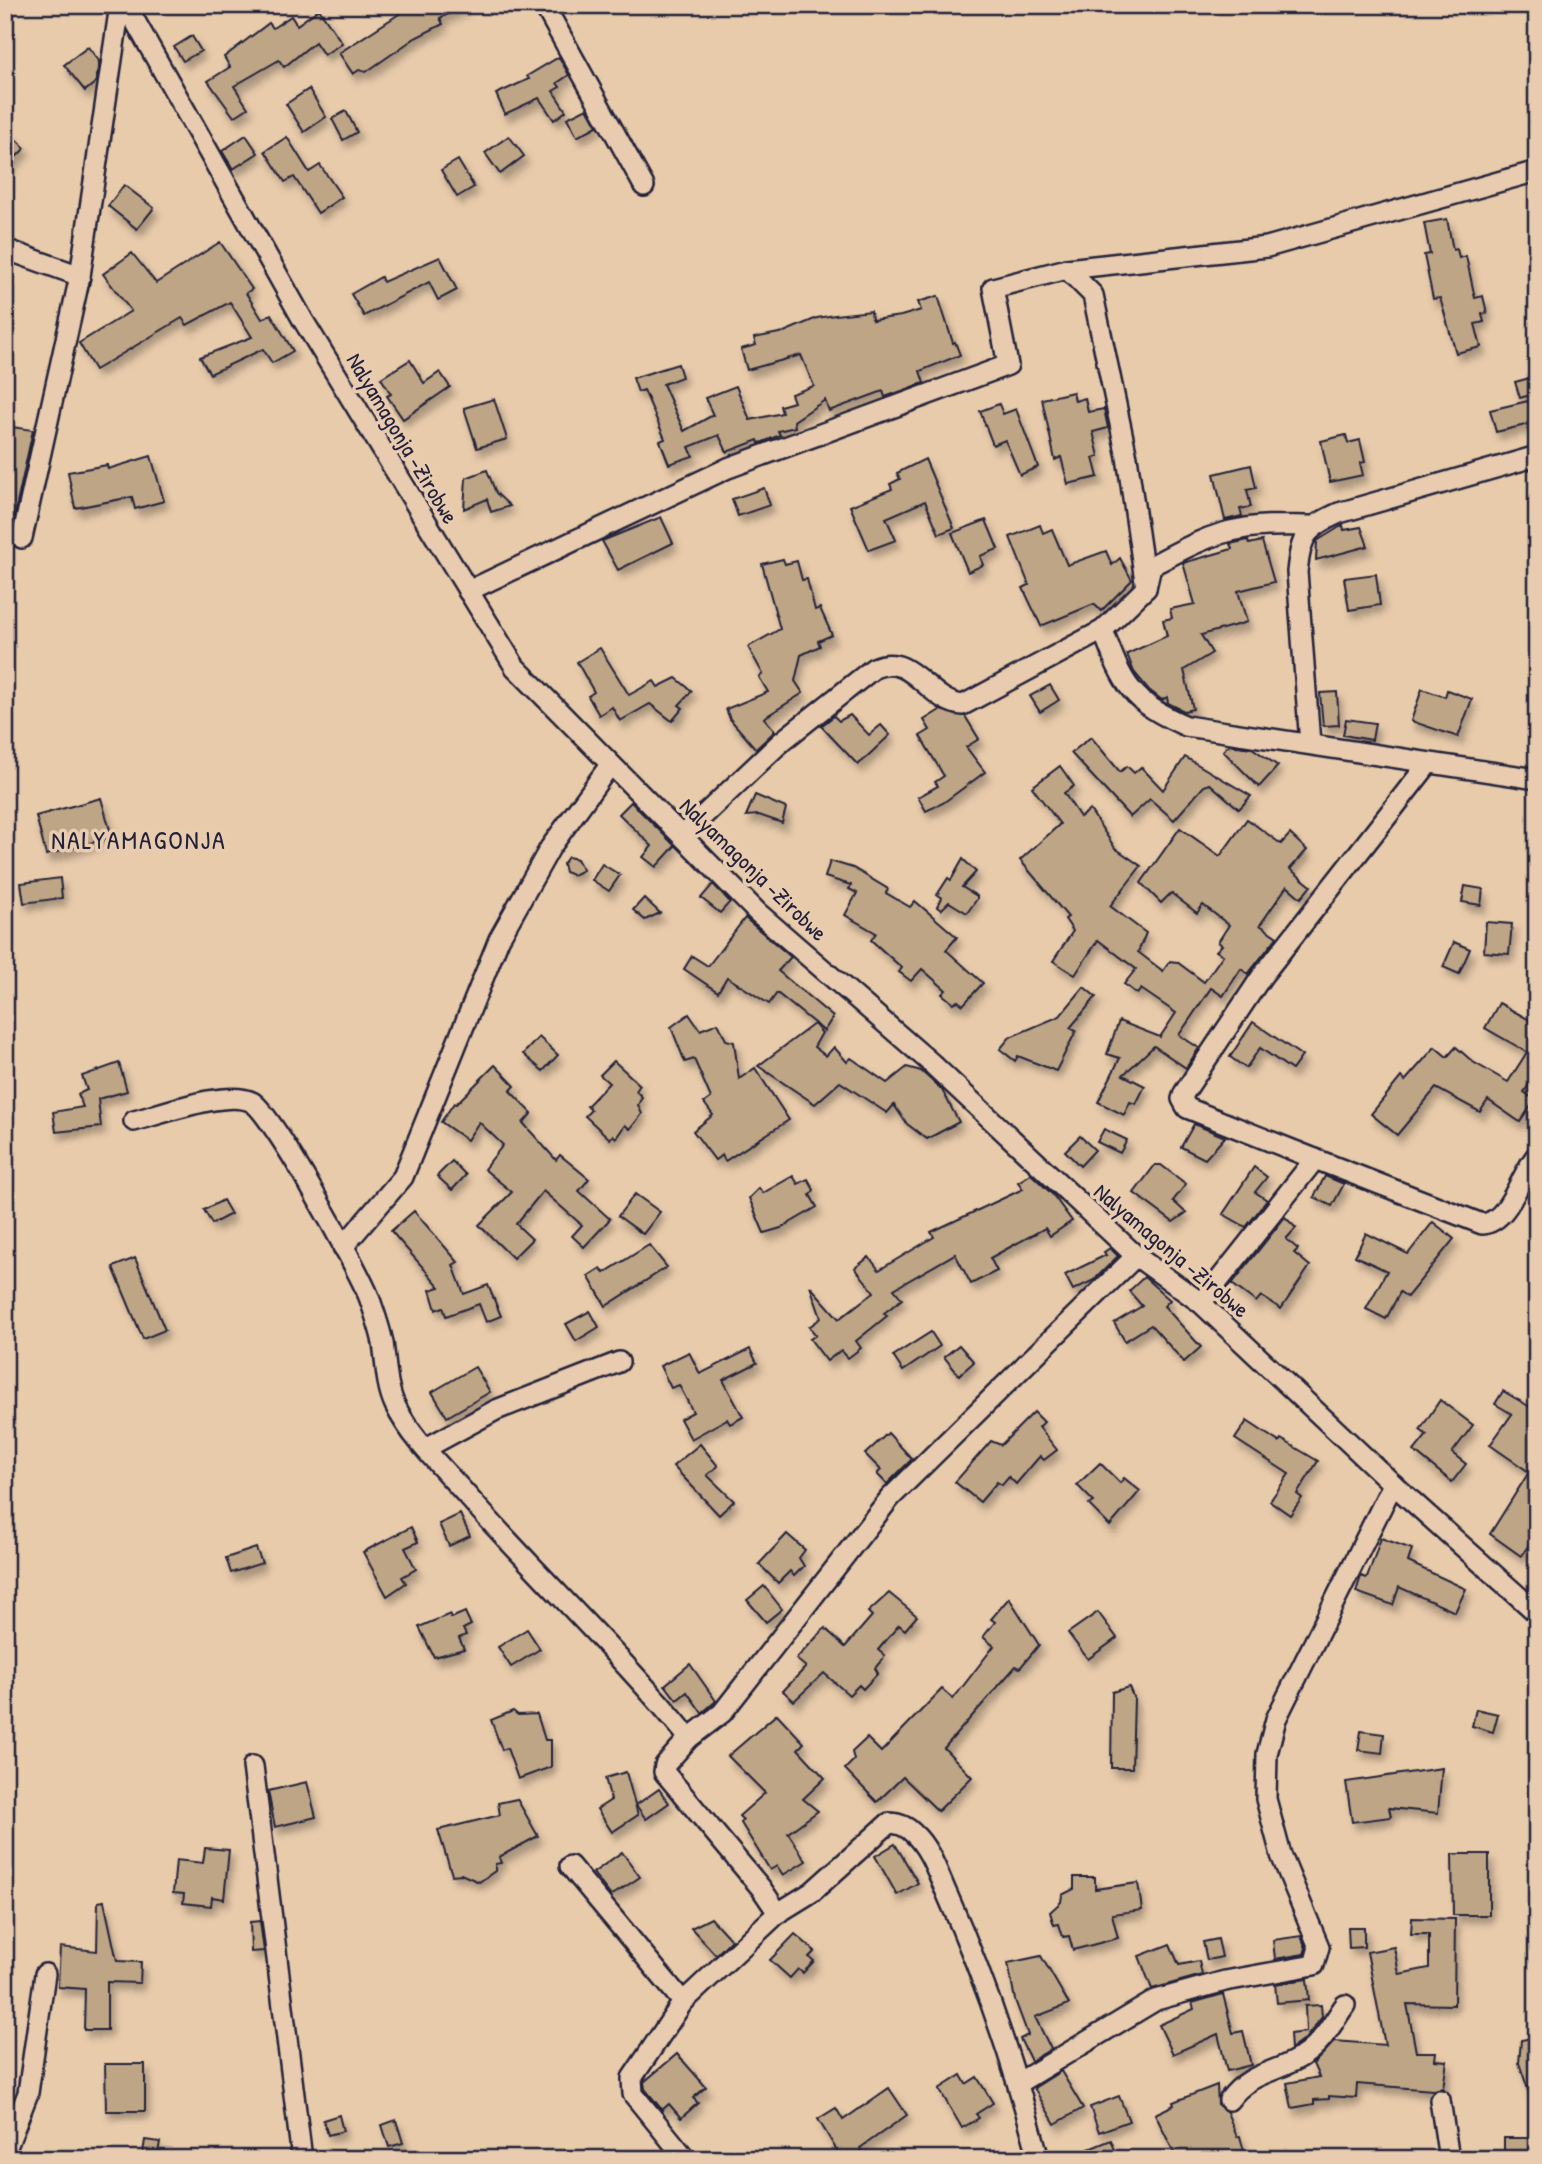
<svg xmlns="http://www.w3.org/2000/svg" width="1542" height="2164" viewBox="0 0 1542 2164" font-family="'Patrick Hand',sans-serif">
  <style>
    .building { fill: #bea585; stroke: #22223b; stroke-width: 2; filter: url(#shadow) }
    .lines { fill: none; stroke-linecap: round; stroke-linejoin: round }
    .street-casing { stroke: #22223b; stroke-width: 24 }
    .street { stroke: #e9ccb0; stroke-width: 19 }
    .labels { text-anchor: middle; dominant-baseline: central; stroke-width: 7; stroke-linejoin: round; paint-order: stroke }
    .street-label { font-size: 23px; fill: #22223b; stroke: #e9ccb0 }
    .quarter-label { font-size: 26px; letter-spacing: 2px; fill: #22223b; stroke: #e9ccb0 }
  </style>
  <defs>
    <filter id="shadow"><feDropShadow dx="4" dy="7" stdDeviation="3.5" flood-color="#0004"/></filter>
  </defs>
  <rect width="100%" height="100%" fill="#e8cbab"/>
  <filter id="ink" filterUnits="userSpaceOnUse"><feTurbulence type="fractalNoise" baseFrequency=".0143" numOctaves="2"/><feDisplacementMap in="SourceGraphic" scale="14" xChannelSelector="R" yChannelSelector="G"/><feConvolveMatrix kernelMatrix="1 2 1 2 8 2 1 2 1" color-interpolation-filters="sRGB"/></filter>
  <g filter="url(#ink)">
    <!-- building -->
    <g class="building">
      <polygon points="413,5 467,5 440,18 443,24 415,38 366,72 359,70 353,74 339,53"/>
      <polygon points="319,9 342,43 324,55 315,42 284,67 279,60 234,86 248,108 234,117 208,81 230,67 224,57 269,23 273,28 291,16 297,25"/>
      <polygon points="192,36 201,51 183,61 174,47"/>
      <polygon points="88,47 99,61 96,82 85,91 64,65"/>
      <polygon points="559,57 569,75 557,83 560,87 553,91 566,111 554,120 539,98 505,114 496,94 529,79 527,76"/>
      <polygon points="309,89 326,117 304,132 286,104"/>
      <polygon points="587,108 597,126 577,137 567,118"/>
      <polygon points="346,111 357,132 343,140 332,119"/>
      <polygon points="5,129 25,148 5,168"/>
      <polygon points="246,135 258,153 233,169 222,151"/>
      <polygon points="509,136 524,156 500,174 485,153"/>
      <polygon points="287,137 309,172 320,165 342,197 318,213 294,177 285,182 265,151"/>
      <polygon points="458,160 474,187 457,197 441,170"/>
      <polygon points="124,185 154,208 137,229 108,206"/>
      <polygon points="1447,219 1453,250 1457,249 1459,258 1466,256 1475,298 1483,296 1487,313 1482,314 1484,322 1475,324 1481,347 1456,353 1440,298 1433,299 1424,255 1430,254 1424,223"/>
      <polygon points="220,242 252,289 246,293 262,319 271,314 293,351 272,363 263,349 210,374 200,357 252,337 230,302 187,325 182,318 95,370 79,343 131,311 103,274 132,253 156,283"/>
      <polygon points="440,257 457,290 438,300 429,282 364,316 351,294 381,277 383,282"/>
      <polygon points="938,296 953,343 955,342 960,355 920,371 924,383 885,397 883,391 829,411 825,400 794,421 795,427 778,431 780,435 763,442 759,443 758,440 727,452 719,435 689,447 693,456 669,464 660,441 665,439 644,390 638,392 633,378 678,364 682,377 663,384 684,431 713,415 705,398 736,386 750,420 782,413 780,406 794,402 791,394 814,386 801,355 747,370 741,349 756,345 754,338 784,332 817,318 835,315 871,311 872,320 901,316 921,310 918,302"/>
      <polygon points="410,360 424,383 440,372 450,387 403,419 387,396 391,394 381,378"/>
      <polygon points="1533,377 1537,393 1520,398 1515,382"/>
      <polygon points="1073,392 1075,401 1085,398 1088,412 1104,409 1108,428 1093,432 1099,456 1093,458 1098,477 1068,484 1061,457 1055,460 1042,399"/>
      <polygon points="494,399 507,439 477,448 464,408"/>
      <polygon points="1528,401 1534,423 1496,432 1490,410"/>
      <polygon points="999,404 1003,414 1016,409 1038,467 1020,475 1005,440 993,445 980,411"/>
      <polygon points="5,426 33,430 13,522 5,521"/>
      <polygon points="1346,435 1348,443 1360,440 1365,462 1360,463 1363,475 1330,482 1321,441"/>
      <polygon points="151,456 164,501 135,509 132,497 75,508 68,472 107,465 108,469"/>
      <polygon points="925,459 954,528 939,534 925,501 886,518 896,540 869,550 850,506 892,489 890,484 900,479 897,473"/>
      <polygon points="1251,465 1256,488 1247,490 1251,507 1240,509 1242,516 1225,520 1214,474"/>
      <polygon points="487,470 496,493 510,506 491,512 487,499 464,509 466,478"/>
      <polygon points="764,488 770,505 738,516 732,499"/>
      <polygon points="661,517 673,543 618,570 602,541"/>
      <polygon points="986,520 998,549 980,556 983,565 968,572 952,533"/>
      <polygon points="1040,525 1043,533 1052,529 1067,565 1106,551 1112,565 1120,558 1132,580 1101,611 1094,604 1041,626 1023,588 1029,585 1010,537"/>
      <polygon points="1343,525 1344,530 1361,527 1368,546 1316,560 1317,541"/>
      <polygon points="1248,540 1249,544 1262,541 1274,582 1238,591 1247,622 1201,635 1212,653 1184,670 1193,709 1184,711 1168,703 1167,697 1162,700 1149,690 1134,672 1127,654 1167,636 1163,620 1172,618 1170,609 1195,604 1183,563 1232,549 1230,544"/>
      <polygon points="783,559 785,564 797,561 802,580 807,579 815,610 820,608 832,635 818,641 820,646 801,655 795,681 803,693 764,718 775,731 756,749 730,719 726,709 768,692 759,677 763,674 748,647 780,629 762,564"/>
      <polygon points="1376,574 1380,605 1349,610 1344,578"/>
      <polygon points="600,648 629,695 654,681 658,687 676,678 692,691 679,705 683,708 672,721 650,704 620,721 612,707 599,715 588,696 594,692 577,662"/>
      <polygon points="1050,685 1059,700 1040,712 1030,696"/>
      <polygon points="1422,689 1445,697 1447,690 1472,699 1458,737 1411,721"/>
      <polygon points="1337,692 1339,725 1323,726 1320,693"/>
      <polygon points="940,710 965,716 979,739 966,747 985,772 943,803 926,811 918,797 938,786 935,782 944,776 920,736 930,730 924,720"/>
      <polygon points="850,715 869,735 881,725 890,735 858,765 821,726 834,716 839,721"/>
      <polygon points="1346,719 1375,723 1372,740 1343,735"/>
      <polygon points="1091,737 1120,772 1127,766 1134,773 1141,767 1163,790 1185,757 1251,796 1239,809 1210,784 1204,786 1174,820 1150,799 1130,817 1071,753"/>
      <polygon points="1228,745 1252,748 1278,766 1259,787 1223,751"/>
      <polygon points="1060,766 1074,786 1064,793 1080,817 1090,810 1115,848 1141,866 1110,906 1146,933 1138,952 1163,971 1170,961 1177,962 1204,982 1223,955 1216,951 1222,945 1218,942 1229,925 1203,905 1197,913 1171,893 1161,903 1141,883 1180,828 1220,856 1247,819 1281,844 1290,834 1307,850 1290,869 1311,886 1301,898 1287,886 1260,925 1277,937 1248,974 1241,969 1223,996 1211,988 1179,1035 1199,1048 1186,1068 1154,1046 1123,1075 1145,1086 1136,1104 1130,1102 1124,1115 1098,1102 1120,1058 1107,1054 1119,1021 1160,1037 1176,1013 1141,989 1137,994 1124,984 1136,969 1098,940 1075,975 1053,961 1073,931 1065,919 1068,917 1020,860 1060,824 1032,787"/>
      <polygon points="755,795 786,808 782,823 759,815 746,816"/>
      <polygon points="101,798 112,837 46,855 36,816"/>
      <polygon points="631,802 675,846 656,867 643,857 652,846 619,814"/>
      <polygon points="568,857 577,859 583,870 573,875 565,872 563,864"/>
      <polygon points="963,859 976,872 962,887 977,896 977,899 967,913 949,902 941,910 937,907 942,898 937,895 948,878 951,880"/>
      <polygon points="830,861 853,868 888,889 886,893 910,907 915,901 957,937 946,950 983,983 963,1005 958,1001 953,1003 942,994 946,990 922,969 911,981 899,972 902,968 871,940 876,933 845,915 857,893 849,889 851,885 825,877"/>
      <polygon points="602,864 620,875 609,891 592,880"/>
      <polygon points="60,878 62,898 24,903 21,883"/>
      <polygon points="713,884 730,902 720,913 701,898"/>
      <polygon points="1465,886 1483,889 1481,905 1462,902"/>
      <polygon points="644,898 660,913 645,920 633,910"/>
      <polygon points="745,918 791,957 778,971 833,1017 824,1031 777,993 769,1004 727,977 718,992 684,969 692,956 708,966"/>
      <polygon points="1486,922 1512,924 1509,954 1484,952"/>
      <polygon points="1454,942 1470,949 1459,974 1443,967"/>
      <polygon points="1084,987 1096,997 1070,1028 1076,1031 1056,1071 1018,1056 1015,1061 1000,1049 1010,1037 1060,1016"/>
      <polygon points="1499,1003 1537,1024 1537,1072 1524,1092 1535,1100 1520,1122 1488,1100 1480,1112 1436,1088 1397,1135 1371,1114 1401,1077 1405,1081 1435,1047 1447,1057 1456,1047 1473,1062 1508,1082 1527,1052 1485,1028"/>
      <polygon points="689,1014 700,1030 718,1023 726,1040 734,1042 739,1079 755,1068 789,1120 725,1161 722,1155 715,1160 693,1131 713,1115 704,1103 711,1098 694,1059 685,1062 671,1027"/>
      <polygon points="1253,1022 1302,1056 1292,1070 1260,1048 1246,1068 1230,1057"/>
      <polygon points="814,1024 822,1033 814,1047 826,1056 834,1047 847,1062 851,1058 887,1083 907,1067 921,1071 942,1090 959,1122 927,1139 907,1124 894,1105 887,1113 840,1082 815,1104 758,1066"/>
      <polygon points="539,1037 558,1055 543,1071 523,1054"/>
      <polygon points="614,1061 640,1085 636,1091 642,1097 638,1105 642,1114 630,1129 625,1125 616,1138 613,1135 610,1139 585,1116 591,1110 587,1106 609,1083 600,1075"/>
      <polygon points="119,1063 127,1091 98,1099 101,1127 56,1132 53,1112 83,1107 78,1094 87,1090 82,1076"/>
      <polygon points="495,1065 515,1086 510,1091 532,1113 523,1123 556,1160 560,1155 589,1179 579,1191 610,1219 584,1247 572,1236 582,1225 543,1191 516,1224 532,1239 513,1258 479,1225 512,1192 484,1169 503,1145 479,1122 467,1140 441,1122 454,1103 456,1104"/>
      <polygon points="1194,1124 1225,1137 1205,1159 1181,1147"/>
      <polygon points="1104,1129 1127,1140 1120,1153 1097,1142"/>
      <polygon points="1080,1136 1095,1150 1080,1166 1065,1151"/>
      <polygon points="452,1161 466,1175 452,1190 437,1176"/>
      <polygon points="1155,1165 1161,1165 1186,1184 1173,1201 1186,1213 1173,1222 1134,1193"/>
      <polygon points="1254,1167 1267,1177 1255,1192 1267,1200 1246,1227 1223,1214"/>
      <polygon points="1031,1174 1053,1195 1072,1221 1050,1236 1045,1228 990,1258 997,1271 971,1284 955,1254 894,1289 902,1299 884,1313 887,1316 856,1341 861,1348 848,1358 841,1350 827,1361 810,1339 816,1335 809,1327 821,1318 810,1286 839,1319 874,1292 855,1268 869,1257 879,1270 934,1237 931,1232 1023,1189 1018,1182"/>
      <polygon points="793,1176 798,1184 808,1179 814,1190 810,1195 817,1207 781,1228 764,1233 749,1198 759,1188 763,1193"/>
      <polygon points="1325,1176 1344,1184 1332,1206 1314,1197"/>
      <polygon points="635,1194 660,1212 643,1234 618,1216"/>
      <polygon points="223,1200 231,1214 212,1224 204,1210"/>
      <polygon points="414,1211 458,1262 453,1265 464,1294 488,1285 501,1316 486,1322 479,1304 446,1316 443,1307 436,1310 430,1290 440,1287 391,1231"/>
      <polygon points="1285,1217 1296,1228 1286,1239 1298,1249 1294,1253 1310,1266 1281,1309 1261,1296 1256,1302 1232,1284"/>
      <polygon points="1433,1222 1454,1239 1407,1297 1400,1292 1386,1319 1366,1309 1387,1271 1355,1256 1366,1233 1408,1254"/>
      <polygon points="649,1245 667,1267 606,1306 588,1276 601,1268 604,1273"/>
      <polygon points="1110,1248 1118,1256 1094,1280 1073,1290 1065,1275 1106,1255 1104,1252"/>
      <polygon points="135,1258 165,1330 143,1339 113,1267"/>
      <polygon points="1144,1277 1170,1300 1164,1306 1201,1347 1184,1362 1151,1325 1125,1341 1114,1323 1142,1306 1129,1291"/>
      <polygon points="590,1311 599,1327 576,1341 566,1324"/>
      <polygon points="931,1332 940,1346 903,1371 893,1356"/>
      <polygon points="959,1345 974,1362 959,1375 944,1357"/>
      <polygon points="750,1349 757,1363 723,1380 743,1417 730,1424 727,1419 691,1439 680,1419 693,1412 679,1385 671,1388 660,1366 689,1352 700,1374"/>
      <polygon points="475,1367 490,1392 447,1417 432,1392"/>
      <polygon points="1503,1391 1537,1411 1537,1534 1521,1556 1490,1534 1529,1472 1490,1445 1512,1414 1495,1404"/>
      <polygon points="1440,1400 1473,1425 1452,1453 1466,1464 1452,1482 1414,1451 1427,1435 1420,1430"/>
      <polygon points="1034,1412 1044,1422 1039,1427 1057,1450 1044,1460 1040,1456 1016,1484 1009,1477 1002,1485 997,1482 980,1502 955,1482 991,1441 1001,1445"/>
      <polygon points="1247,1421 1279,1442 1281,1439 1318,1461 1297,1494 1302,1498 1290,1515 1270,1501 1289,1474 1235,1439"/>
      <polygon points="888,1433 912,1459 887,1484 877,1474 881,1470 865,1454"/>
      <polygon points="700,1444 718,1466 707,1475 734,1501 719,1515 673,1466"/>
      <polygon points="1100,1463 1120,1483 1124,1478 1140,1491 1110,1526 1089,1505 1094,1502 1077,1485"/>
      <polygon points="460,1514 470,1536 449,1546 439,1524"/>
      <polygon points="411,1527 418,1542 405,1548 416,1569 402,1577 406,1583 387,1596 363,1552"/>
      <polygon points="787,1534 805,1550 799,1558 804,1566 794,1576 790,1571 778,1583 759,1564"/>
      <polygon points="1381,1538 1412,1549 1408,1562 1466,1589 1455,1612 1399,1587 1393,1605 1356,1592 1361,1576 1367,1578"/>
      <polygon points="256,1548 262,1563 231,1573 226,1558"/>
      <polygon points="764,1586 782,1609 766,1622 747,1600"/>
      <polygon points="889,1593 917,1616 905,1630 899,1625 878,1650 885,1656 875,1668 878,1673 863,1689 859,1685 849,1695 824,1673 794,1701 783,1691 806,1667 796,1659 825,1628 845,1647 872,1616 868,1612"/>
      <polygon points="1009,1598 1039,1645 1020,1668 1016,1666 944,1748 972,1777 938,1811 903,1777 877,1802 845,1769 854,1760 852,1752 867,1738 881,1752 942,1689 953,1699 994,1646 983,1637 995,1622 991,1619"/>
      <polygon points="465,1612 471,1625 463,1629 466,1635 459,1638 464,1649 434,1657 419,1627 450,1614 451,1618"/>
      <polygon points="1098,1612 1117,1638 1088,1659 1068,1633"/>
      <polygon points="527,1629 540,1649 511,1667 498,1647"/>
      <polygon points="690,1664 716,1701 702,1713 687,1692 677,1700 665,1685"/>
      <polygon points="1129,1687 1134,1699 1132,1768 1111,1768 1112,1692"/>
      <polygon points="1476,1709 1498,1714 1493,1732 1472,1726"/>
      <polygon points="513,1711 518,1715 537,1714 545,1740 551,1740 551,1767 518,1779 507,1748 502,1750 491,1720"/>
      <polygon points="777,1714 804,1743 798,1749 825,1778 803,1799 818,1811 788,1833 806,1861 783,1875 777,1866 770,1870 741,1823 743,1820 739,1816 765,1793 728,1756"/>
      <polygon points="1361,1731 1384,1734 1382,1753 1358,1750"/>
      <polygon points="1442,1768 1438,1813 1389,1808 1391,1817 1352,1822 1346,1782"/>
      <polygon points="626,1772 638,1815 612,1832 597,1809 611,1800 605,1778"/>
      <polygon points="307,1782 316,1817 275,1827 268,1791"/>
      <polygon points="659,1789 669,1803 646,1819 636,1805"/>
      <polygon points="517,1799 538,1836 499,1857 501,1863 495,1864 495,1871 479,1882 461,1874 452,1875 438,1830 500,1815 498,1803"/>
      <polygon points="895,1844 918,1883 897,1895 875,1856"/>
      <polygon points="205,1848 229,1850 224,1899 212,1897 211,1906 183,1903 184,1894 173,1893 176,1860 203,1863"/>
      <polygon points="622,1852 640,1877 611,1896 593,1873"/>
      <polygon points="1452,1854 1489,1854 1489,1915 1453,1915"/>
      <polygon points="1074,1877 1095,1877 1095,1889 1138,1883 1142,1910 1112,1914 1118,1938 1073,1950 1069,1936 1063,1937 1059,1924 1054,1925 1050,1912 1061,1902 1062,1895 1074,1889"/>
      <polygon points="104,1901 117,1961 141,1962 140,1983 107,1982 107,2030 84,2030 85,1989 58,1987 60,1947 97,1951 98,1902"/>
      <polygon points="711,1918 731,1940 716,1955 691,1928"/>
      <polygon points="1412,1918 1455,1919 1454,2005 1407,2004 1416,2052 1436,2052 1435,2060 1447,2061 1443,2088 1433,2090 1357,2084 1356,2098 1329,2096 1329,2099 1314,2100 1314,2104 1292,2108 1287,2083 1319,2077 1313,2064 1335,2041 1385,2045 1367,1952 1394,1947 1399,1974 1429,1968 1429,1934 1411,1934"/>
      <polygon points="260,1921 264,1951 251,1952 250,1922"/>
      <polygon points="1348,1927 1364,1927 1364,1947 1349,1948"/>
      <polygon points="795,1934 815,1951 809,1957 814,1961 803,1973 798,1969 790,1978 770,1960"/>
      <polygon points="1301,1936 1306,1948 1304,1954 1275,1959 1273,1940"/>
      <polygon points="1218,1939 1222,1957 1207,1960 1203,1942"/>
      <polygon points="1170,1944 1179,1965 1199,1961 1202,1975 1152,1989 1139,1956"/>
      <polygon points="1041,1956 1069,2004 1035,2017 1051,2049 1031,2061 1020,2039 1028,2035 1015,2000 1008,1963"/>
      <polygon points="1307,1979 1309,2000 1277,2003 1275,1984"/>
      <polygon points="1223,1994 1233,2033 1243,2031 1251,2065 1227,2071 1218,2034 1173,2054 1159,2025 1194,2009 1192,2003"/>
      <polygon points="1321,2005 1322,2017 1305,2039 1291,2049 1290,2034 1306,2032 1305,2006"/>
      <polygon points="1537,2037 1537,2107 1534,2107 1519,2063 1521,2040"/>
      <polygon points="677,2054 706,2087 693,2098 698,2103 681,2118 669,2104 662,2110 645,2089 644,2082"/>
      <polygon points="105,2064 145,2064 145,2111 106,2111"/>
      <polygon points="1061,2071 1083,2108 1055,2124 1034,2088"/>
      <polygon points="961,2075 966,2084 977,2077 993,2103 976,2114 979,2118 962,2128 939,2089"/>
      <polygon points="1217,2085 1218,2105 1227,2112 1237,2137 1240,2136 1246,2159 1177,2159 1155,2114 1174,2105 1173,2102"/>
      <polygon points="889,2088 907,2115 860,2148 866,2159 842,2159 818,2119 836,2108 843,2120"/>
      <polygon points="1119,2096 1129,2121 1099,2132 1090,2107"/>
      <polygon points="339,2115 343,2131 328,2135 323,2120"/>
      <polygon points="396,2120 403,2143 389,2147 382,2125"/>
      <polygon points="1504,2138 1537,2138 1537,2154 1504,2153"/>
      <polygon points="145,2140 160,2142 157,2159 142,2159"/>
      <polygon points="1111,2140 1117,2155 1108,2159 1064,2159"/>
    </g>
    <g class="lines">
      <!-- street casing -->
      <g class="street-casing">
        <g id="street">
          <polyline points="126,5 303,320 515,667 757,912 930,1062 1136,1256 1201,1303 1393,1484 1537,1613"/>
          <polyline points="544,5 644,186"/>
          <polyline points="5,249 80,276"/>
          <polyline points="1067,269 1267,247 1537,171"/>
          <polyline points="22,538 80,276 120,5"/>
          <polyline points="468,591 728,468 1008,365 993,288 1067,269 1093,295 1127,457 1146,588"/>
          <path d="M1103 630C1123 685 1131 702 1186 726L1537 779"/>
          <path d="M1310 744 1297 572C1301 535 1306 528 1339 513L1537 456"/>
          <path d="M683 835 781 742 874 668C913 651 927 702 963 705L1103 630 1146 588 1151 566C1179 551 1209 534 1241 529 1263 524 1289 526 1312 526"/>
          <path d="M134 1121C161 1114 228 1089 252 1102 273 1114 358 1269 369 1297 374 1311 380 1328 383 1343 386 1363 386 1386 395 1405 412 1440 446 1471 471 1500 542 1580 621 1655 689 1738"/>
          <polyline points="1315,1159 1187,1108 1182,1099 1184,1093 1262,976 1428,764"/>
          <polyline points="343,1247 403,1177 499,939 550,848 610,765"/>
          <path d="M1201 1303 1315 1159 1482 1224C1510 1222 1520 1174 1537 1155"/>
          <polyline points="426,1448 496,1410 619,1362"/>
          <polyline points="253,1766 302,2159"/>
          <polyline points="570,1866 683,2002"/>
          <polyline points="778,1913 761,1888 664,1772 665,1765 689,1738 722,1713 890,1498 1136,1256"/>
          <polyline points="1018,2083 1156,2000 1225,1981 1314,1965 1319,1947 1281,1855 1266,1799 1267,1754 1276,1719 1393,1484"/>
          <path d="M1229 2100C1252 2069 1279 2074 1307 2053 1324 2040 1333 2022 1345 2005"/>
          <polyline points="1440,2100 1449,2159"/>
          <polyline points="5,2152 28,2093 45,1974"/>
          <path d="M686 2159 633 2094 632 2078 683 2002 778 1913 812 1892 889 1823C899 1823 906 1826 913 1833 930 1848 938 1874 947 1894 985 1979 1015 2069 1039 2159"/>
        </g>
      </g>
      <!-- street -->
      <use href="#street" class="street"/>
    </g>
  </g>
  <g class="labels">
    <!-- street labels -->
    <g class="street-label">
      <text transform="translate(403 438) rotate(59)">Nalyamagonja -Zirobwe</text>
      <text transform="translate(754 869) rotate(44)">Nalyamagonja -Zirobwe</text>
      <text transform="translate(1172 1250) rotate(40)">Nalyamagonja -Zirobwe</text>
    </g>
    <!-- quarter labels -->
    <g class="quarter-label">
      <text x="139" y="839">NALYAMAGONJA</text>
    </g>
  </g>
  <!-- margin -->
  <rect width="1542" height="2164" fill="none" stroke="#e9ccb0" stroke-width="28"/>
  <rect x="14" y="14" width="1514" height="2136" fill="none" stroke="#22223b" stroke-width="2.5" filter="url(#ink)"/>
</svg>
